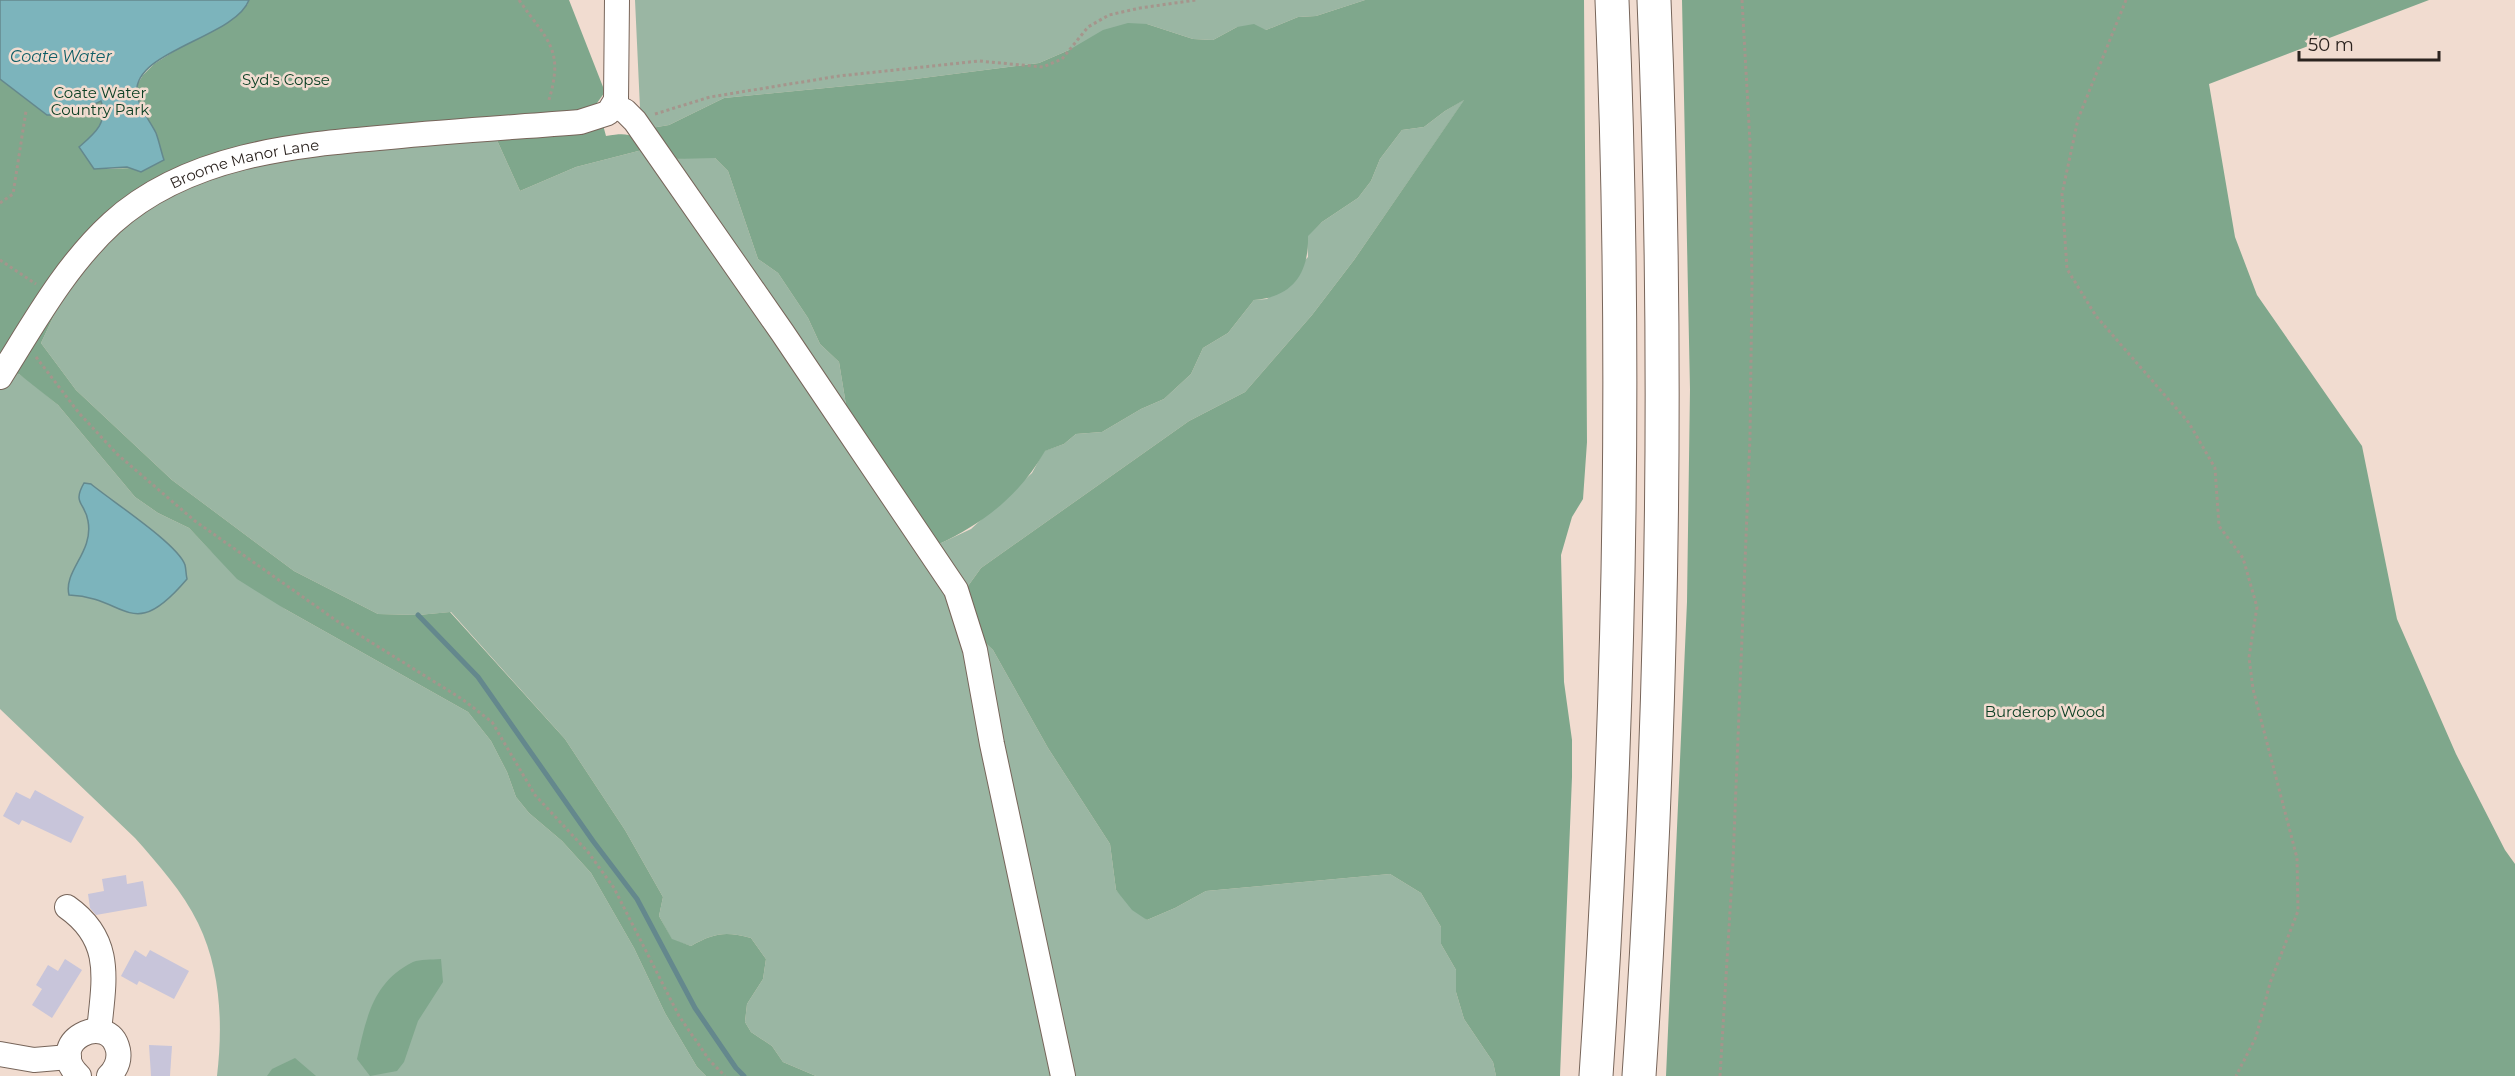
<svg xmlns="http://www.w3.org/2000/svg" width="2515" height="1076" viewBox="0 0 2515 1076" font-family="Montserrat,sans-serif">
  <style>
    .green { fill: #9ab6a3 }
    .forest { fill: #7fa78c }
    .water { fill: #7cb4bc; stroke: #64888d; stroke-width: 1.5 }
    .lines { fill: none; stroke-linecap: round; stroke-linejoin: round }
    .stream { stroke: #64888d; stroke-width: 5 }
    .building { fill: #c8c5da }
    .minor-casing { stroke: #77655a; stroke-width: 26 }
    .highway-casing { stroke: #77655a; stroke-width: 35 }
    .path { stroke: #a5958c; stroke-width: 3; stroke-dasharray: 3 3; stroke-linecap: butt }
    .minor { stroke: #fff; stroke-width: 24 }
    .highway { stroke: #fff; stroke-width: 33 }
    .labels { text-anchor: middle; dominant-baseline: central; stroke-width: 5; stroke-linejoin: round; paint-order: stroke }
    .park-label { font-size: 15px; fill: #0d4025; stroke: #f1dcd0 }
    .street-label { font-size: 15px; fill: #2b231f; stroke: #f1dcd0 }
    .water-label { font-size: 16px; font-style: italic; fill: #0e5d66; stroke: #f1dcd0 }
  </style>
  <rect width="100%" height="100%" fill="#f1dcd0"/>
  <!-- green -->
  <g class="green">
    <polygon points="635,0 1365,0 1316,16 1298,17 1266,30 1237,27 1213,40 1193,39 1147,24 1069,50 1039,63 907,80 724,98 669,125 651,128 640,108"/>
    <polygon points="1465,99 1354,260 1312,315 1245,392 1189,421 981,568 968,586 939,544 971,529 1032,473 1044,451 1064,444 1076,434 1102,432 1141,409 1164,399 1191,374 1203,348 1228,333 1254,300 1267,299 1308,257 1307,236 1322,222 1358,198 1371,181 1380,159 1402,130 1424,127 1445,111"/>
    <path d="M496 138 520 191 576 167 650 148 954 606 1059 1076H816L783 1062 772 1046 751 1032 745 1022 747 1004 763 979 766 959 751 938C725 931 714 933 691 946L672 940 659 916 663 897 625 830 565 739 451 612 418 615 378 614 294 571 172 480 76 390 41 343 73 275 133 218 168 198 207 181 257 164 312 155Z"/>
    <polygon points="694,157 715,158 728,171 758,259 778,273 808,318 820,344 839,362 847,411 674,159"/>
    <path d="M0 372 19 374 28 380 58 405 135 497 158 513 189 528 211 551 285 609 468 712 491 741 507 772 516 797 529 813 562 841 591 873 634 948 665 1013 697 1067 706 1076H217C223 1025 221 970 198 923 183 892 158 864 135 838L0 709Z"/>
    <polygon points="977,635 993,650 1048,748 1110,844 1116,890 1147,920 1175,908 1206,891 1390,874 1421,893 1441,927 1441,944 1456,970 1456,992 1464,1019 1493,1062 1496,1076 1067,1076"/>
  </g>
  <!-- forest -->
  <g class="forest">
    <path d="M249 0H569L605 92 597 103 606 136C629 132 631 134 650 148L576 167 520 191 496 138 312 155 257 164 207 181 168 198 133 218 73 275 41 343 76 390 172 480 294 571 378 614 418 615 450 612 565 739 625 830 663 897 659 916 672 939 691 946C714 933 725 931 751 938L766 959 763 979 747 1004 745 1022 751 1032 772 1046 783 1062 816 1076H706L697 1067 665 1013 634 948 591 873 562 841 529 813 516 797 507 772 491 741 468 712 285 609 237 579 189 528 158 513 135 497 58 405 19 374 0 372V79L47 115H71L101 101C109 124 94 133 80 147L94 169 134 168 146 114 139 101 137 85 143 75 154 64 247 5Z"/>
    <path d="M1365 0H1584L1587 442 1583 499 1572 517 1561 555 1564 682 1572 740V777L1560 1076H1496L1493 1062 1464 1019 1456 992V970L1441 944V927L1421 893 1390 874 1206 891 1175 908 1147 920 1132 910 1116 890 1110 844 1048 748 993 650 977 635 966 602 968 586 981 568 1189 421 1245 392 1312 315 1354 260 1464 100 1445 111 1424 127 1402 130 1380 159 1371 181 1358 198 1322 222 1308 236C1309 273 1293 297 1254 300L1228 333 1203 348 1191 374 1164 399 1141 409 1102 432 1076 434 1064 444 1045 451C1020 495 984 523 939 544L847 411 839 362 820 344 808 318 778 273 758 259 728 171 715 158 674 159 651 128 669 125 724 98 907 80 1039 63 1069 50 1103 30 1128 23 1147 24 1193 39 1213 40 1237 27 1254 24 1266 30 1298 17 1316 16Z"/>
    <polygon points="1682,0 2429,0 2209,84 2235,237 2257,295 2362,446 2397,619 2456,754 2505,850 2515,864 2515,1076 1666,1076 1687,602 1690,389"/>
    <path d="M441 959 443 982 418 1021 404 1062 397 1071 370 1076 357 1059C366 1020 372 982 413 962 420 959 432 960 441 959Z"/>
    <polygon points="295,1058 316,1076 267,1076 272,1069"/>
  </g>
  <!-- water -->
  <g class="water">
    <path d="M0 0H249C235 38 130 51 137 95 139 108 150 121 156 133 159 141 161 151 164 160L141 172 127 167 94 169 79 147C94 134 109 122 101 101L71 115H47L0 79Z"/>
    <path d="M84 483 91 484C110 500 178 544 185 565 186 569 186 575 187 579 131 645 128 597 69 595 63 571 94 552 88 521 85 502 72 504 84 483Z"/>
  </g>
  <g class="lines">
    <!-- stream -->
    <polyline class="stream" points="418,615 478,677 593,841 637,899 695,1008 736,1068 744,1076"/>
  </g>
  <!-- building -->
  <g class="building">
    <polygon points="35,790 84,817 71,843 22,820 19,825 3,816 16,792 30,799"/>
    <polygon points="126,875 127,884 143,881 147,906 96,915 90,908 88,894 104,891 102,879"/>
    <polygon points="135,950 146,957 150,950 189,971 174,999 139,981 137,985 121,976"/>
    <polygon points="65,959 82,970 52,1018 32,1005 42,989 36,985 48,965 58,971"/>
    <polygon points="149,1045 172,1046 170,1076 151,1076"/>
  </g>
  <g class="lines">
    <!-- minor casing -->
    <g class="minor-casing">
      <g id="minor">
        <polyline points="614,106 625,111 635,121 782,332 956,590 975,650 992,744 1063,1076"/>
        <path id="s1" d="M0 377C34 323 65 266 112 223 187 155 294 145 390 137 453 131 517 127 580 122L608 113 616 100 617 0"/>
        <path d="M67 907C114 940 104 980 99 1031"/>
        <polyline points="0,1054 34,1060 69,1057"/>
        <path d="M79 1076C43 1042 109 1009 118 1050 120 1061 116 1069 109 1076"/>
      </g>
    </g>
    <!-- highway casing -->
    <g class="highway-casing">
      <g id="highway">
        <path d="M1596 1076C1620 718 1627 359 1612 0"/>
        <path d="M1639 1076C1663 717 1669 359 1654 0"/>
      </g>
    </g>
    <!-- path -->
    <g class="path">
      <path d="M519 0C548 42 565 49 548 103"/>
      <polyline points="2126,0 2078,119 2062,194 2067,269 2096,316 2189,423 2215,468 2219,526 2243,558 2257,607 2249,657 2253,689 2297,858 2298,911 2270,983 2256,1037 2236,1076"/>
      <polyline points="655,114 710,97 839,76 979,61 1043,67 1062,59 1088,27 1109,15 1140,8 1196,0"/>
      <polyline points="0,203 13,194 26,111"/>
      <polyline points="0,260 36,284"/>
      <polyline points="36,357 79,413 117,454 195,521 337,621 462,699 492,722 535,795 588,852 614,888 679,1016 710,1061 725,1076"/>
      <polyline points="1720,1076 1733,862 1750,438 1752,283 1750,142 1742,0"/>
    </g>
    <!-- minor -->
    <use href="#minor" class="minor"/>
    <!-- highway -->
    <use href="#highway" class="highway"/>
  </g>
  <g class="labels">
    <!-- park labels -->
    <g class="park-label">
      <text x="286" y="79">Syd's Copse</text>
      <text x="100" y="92">Coate Water<tspan x="100" dy="17">Country Park</tspan></text>
      <text x="2045" y="711">Burderop Wood</text>
    </g>
    <!-- street labels -->
    <g class="street-label">
      <text stroke="none"><textPath href="#s1" startOffset="339">Broome Manor Lane</textPath></text>
    </g>
    <!-- water labels -->
    <g class="water-label">
      <text x="61" y="56">Coate Water</text>
    </g>
  </g>
  <!-- scale -->
  <path d="M2299 51v9h140v-9" fill="none" stroke="#2b231f" stroke-width="3"/>
  <text x="2308" y="51" font-size="18" fill="#2b231f" stroke="#f1dcd0" stroke-width="4.5" paint-order="stroke">50 m</text>
</svg>
